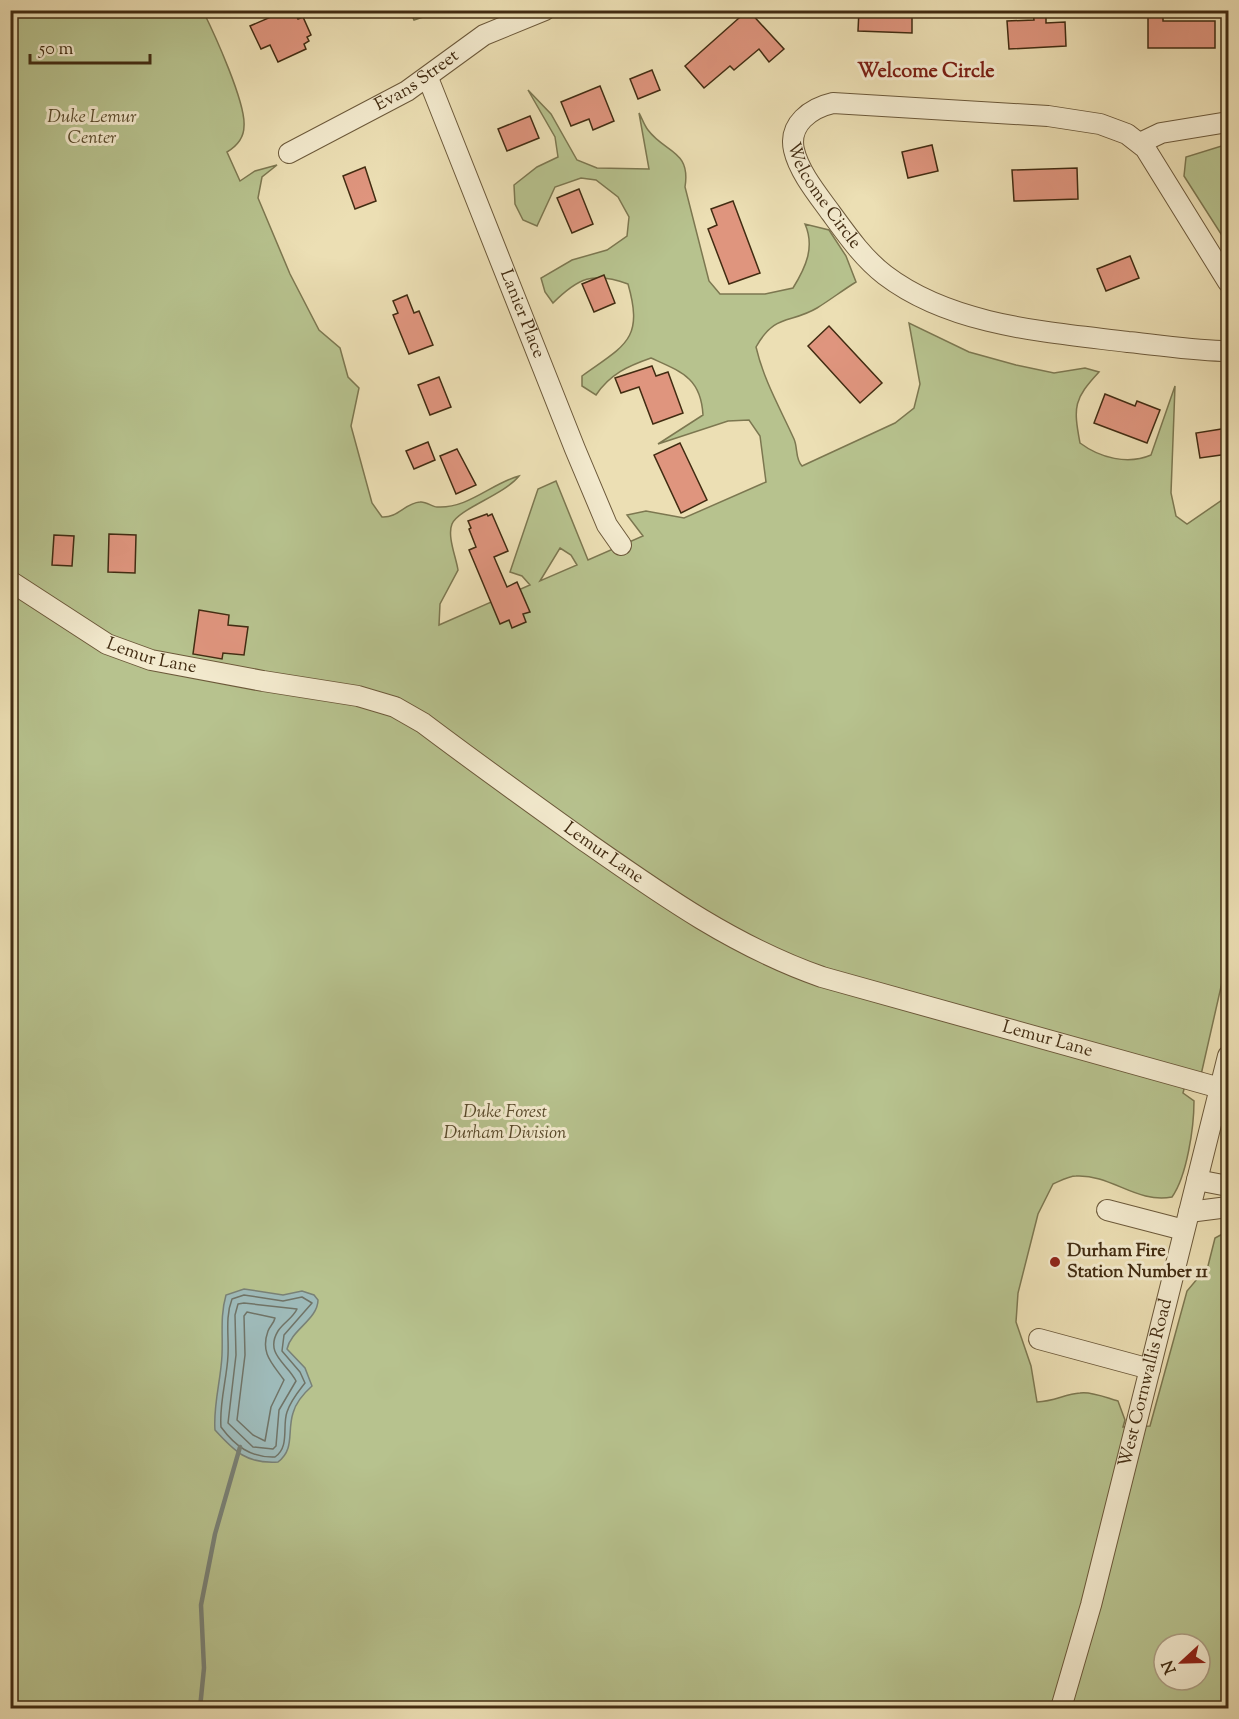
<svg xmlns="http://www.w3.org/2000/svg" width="1239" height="1719" viewBox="0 0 1239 1719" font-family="'Sorts Mill Goudy',serif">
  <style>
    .green { fill: #b7c28e; stroke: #7c7750; stroke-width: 1.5; fill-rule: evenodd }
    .water { fill: #9ebab9; stroke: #798176; stroke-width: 1.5 }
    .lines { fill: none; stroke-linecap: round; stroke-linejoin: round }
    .shore { stroke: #707366; stroke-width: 1.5 }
    .stream { stroke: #798176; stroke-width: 4.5 }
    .building { fill: #df957e; stroke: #422c12; stroke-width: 1.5 }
    .minor-casing { stroke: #6c593a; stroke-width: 22 }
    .minor { stroke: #f3eace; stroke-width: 20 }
    .poi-dot { fill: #8f2418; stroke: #f3eace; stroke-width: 2 }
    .labels { text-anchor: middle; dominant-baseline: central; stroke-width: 6; stroke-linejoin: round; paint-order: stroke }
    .street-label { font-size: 18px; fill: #422c12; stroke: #f3eace }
    .park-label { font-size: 18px; font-style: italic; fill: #594a2b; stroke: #f3eace }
    .poi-label { font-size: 18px; font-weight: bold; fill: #422c12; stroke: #f3eace; text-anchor: start }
    .neighbourhood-label { font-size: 20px; font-weight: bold; fill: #7a1f14; stroke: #f3eace }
  </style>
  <rect width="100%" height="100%" fill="#ecdfb4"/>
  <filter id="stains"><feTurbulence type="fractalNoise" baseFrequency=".00333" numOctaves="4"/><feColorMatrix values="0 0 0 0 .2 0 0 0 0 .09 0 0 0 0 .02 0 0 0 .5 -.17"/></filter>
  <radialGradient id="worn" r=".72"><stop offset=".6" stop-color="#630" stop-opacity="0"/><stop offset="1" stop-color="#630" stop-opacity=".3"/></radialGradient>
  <!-- green -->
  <g class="green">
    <path d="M11 11H203C214 33 246 103 244 126 244 138 237 146 227 152L240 181 255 171 277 165 262 177 258 198 290 274 319 330 340 348 348 377 359 388 351 426 372 503 382 517C398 518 405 503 420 502 426 501 432 507 437 507 468 509 492 483 519 476 504 495 458 509 452 524 447 536 456 557 458 570L440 604 439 625 530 585 522 576 510 572 538 489 556 481 588 560 643 536 627 515 646 511 684 518 766 482 760 436 749 420 728 421 658 444 703 415C701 378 682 372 651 358 628 366 610 374 596 395L582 386V376C625 345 644 340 628 284 593 271 578 278 553 303L545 292 541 278 572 260 607 250 627 236 629 217 618 197 596 180 581 178 555 187 537 226 523 220 515 204 514 185 537 167 558 157 555 137 528 90 551 114 577 160 597 168 649 169 639 113C642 118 644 125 648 130 665 153 691 150 685 187L709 281 720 294H765L793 288C806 267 815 247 805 224L829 230 846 256 856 282C843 290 830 300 817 308 790 324 775 313 756 347 764 381 780 408 794 439 798 448 795 459 802 466L895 423 914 408 920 384 909 323 969 352 1016 365 1054 373 1085 368 1099 372C1074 399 1073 406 1080 443 1100 458 1128 465 1151 455L1175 386 1171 493 1176 516 1187 524 1228 496V956L1201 1075 1188 1073 1183 1093 1194 1101C1194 1127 1187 1176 1172 1197 1137 1204 1111 1174 1076 1176 1069 1176 1060 1181 1053 1184L1038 1214 1018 1293 1016 1322 1031 1366 1037 1402C1055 1401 1065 1394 1080 1393 1091 1391 1107 1398 1118 1401L1125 1420 1123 1427 1150 1426 1187 1291 1208 1266 1215 1238 1228 1231V1708H11ZM560 548 571 555 577 565 540 581ZM1164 1644H1200V1680H1164Z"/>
    <polygon points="410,11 441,11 414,20"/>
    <polygon points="1228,144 1228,245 1184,176 1186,157"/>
  </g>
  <!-- water -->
  <path class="water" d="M244 1289 283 1295 302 1291 314 1295 318 1300C318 1319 291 1330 287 1349L305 1368 312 1386C303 1394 296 1402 293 1413 287 1432 295 1449 278 1462 247 1464 235 1452 215 1430 213 1405 221 1380 222 1355 223 1334 220 1316 226 1295Z"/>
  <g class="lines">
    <!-- shore -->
    <g class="shore">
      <path d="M244 1295 283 1301 302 1297 312 1303 284 1335 282 1351 300 1372 305 1383C298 1392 291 1400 287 1412 282 1426 290 1447 275 1457 251 1458 235 1446 221 1427 219 1403 227 1379 228 1355 229 1336 225 1317 232 1299Z"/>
      <path d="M244 1303 297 1309C293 1318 283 1323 278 1331 264 1354 288 1364 296 1381L279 1410 276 1446 273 1449 253 1447 228 1423 236 1355 235 1315 238 1304Z"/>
      <path d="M247 1312 275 1318C274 1323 270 1326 268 1331 260 1353 272 1363 284 1380L271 1407 265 1441 253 1435 237 1420 245 1355 244 1316Z"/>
    </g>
    <!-- stream -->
    <polyline class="stream" points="200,1708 204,1668 201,1605 215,1534 240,1447"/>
  </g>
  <!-- building -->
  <g class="building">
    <polygon points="287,10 294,10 298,19 303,17 311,35 307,37 309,41 304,44 306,49 278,62 270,45 261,49 250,26"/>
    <polygon points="748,10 784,49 769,62 759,49 734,70 730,66 704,88 685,66"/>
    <polygon points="859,10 912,10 912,33 858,31"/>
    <polygon points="1148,10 1163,10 1163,21 1215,21 1215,48 1148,48"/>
    <polygon points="1033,12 1046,12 1046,23 1065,22 1066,46 1009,49 1007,21 1034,20"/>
    <polygon points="652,70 660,90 638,99 630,79"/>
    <polygon points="600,86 614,121 593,130 589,119 571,126 561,102"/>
    <polygon points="530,116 539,138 507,151 498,129"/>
    <polygon points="932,145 938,171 908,178 902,152"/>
    <polygon points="365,167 376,201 355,209 343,176"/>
    <polygon points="1077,168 1078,199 1014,201 1012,170"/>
    <polygon points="579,189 593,224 572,233 557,198"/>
    <polygon points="733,201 760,273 729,284 708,229 717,225 711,209"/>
    <polygon points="1130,256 1139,278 1106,291 1097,269"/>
    <polygon points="604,275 615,303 594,312 582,284"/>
    <polygon points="407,295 414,313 419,311 433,345 409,354 393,315 398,313 393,301"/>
    <polygon points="829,326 882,383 860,403 808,346"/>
    <polygon points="652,366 656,376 668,372 683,413 653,424 639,387 621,393 615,378"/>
    <polygon points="439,377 451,407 430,415 418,385"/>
    <polygon points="1105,394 1135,406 1137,401 1160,410 1147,443 1094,423"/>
    <polygon points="1228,428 1228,454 1200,458 1196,433"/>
    <polygon points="428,442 435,460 414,469 406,451"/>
    <polygon points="680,443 707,500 681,513 654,455"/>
    <polygon points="457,449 476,485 456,494 440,456"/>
    <polygon points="487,514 488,516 492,514 508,551 494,557 507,587 517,582 530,612 523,614 526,622 512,628 509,620 500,624 469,550 476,547 469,529 471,528 468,521"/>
    <polygon points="109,534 136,535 135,573 108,572"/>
    <polygon points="54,535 74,536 72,566 52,565"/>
    <polygon points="199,610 229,615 228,625 248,627 244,655 223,653 222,659 193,654"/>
  </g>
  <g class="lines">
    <!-- minor casing -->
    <g class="minor-casing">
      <g id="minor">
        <path id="s1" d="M428 78 575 449 607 525 621 545"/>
        <polyline points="1140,143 1161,133 1228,122"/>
        <path id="s2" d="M289 153 407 91 484 35 545 10"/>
        <path id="s3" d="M1228 282 1145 148 1127 134 1100 124 1048 116 833 103C811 108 788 124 794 150 799 172 818 195 831 213 847 235 863 258 885 275 952 326 1047 332 1128 342 1161 345 1195 351 1228 351"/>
        <path id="s4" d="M10 581 107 644 151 660 263 681 358 696 395 707 423 723C476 763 529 801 582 839 659 893 733 946 822 977L1220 1088"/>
        <polyline points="1197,1180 1228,1186"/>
        <polyline points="1107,1210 1184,1230"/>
        <polyline points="1189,1212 1228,1207"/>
        <polyline points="1039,1339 1150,1369"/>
        <path id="s5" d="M1061 1708 1091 1605 1228 1056"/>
      </g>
    </g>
    <!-- minor -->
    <use href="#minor" class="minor"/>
  </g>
  <!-- markers -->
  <circle class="poi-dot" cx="1055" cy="1262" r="6"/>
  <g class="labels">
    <!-- street labels -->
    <g class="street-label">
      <text stroke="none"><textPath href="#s2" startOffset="147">Evans Street</textPath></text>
      <text stroke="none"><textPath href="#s3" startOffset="600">Welcome Circle</textPath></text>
      <text stroke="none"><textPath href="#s1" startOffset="254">Lanier Place</textPath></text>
      <text stroke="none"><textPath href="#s4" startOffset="162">Lemur Lane</textPath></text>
      <text stroke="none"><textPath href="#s4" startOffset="666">Lemur Lane</textPath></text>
      <text stroke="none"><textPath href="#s4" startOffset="1152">Lemur Lane</textPath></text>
      <text stroke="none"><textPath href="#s5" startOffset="336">West Cornwallis Road</textPath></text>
    </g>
    <!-- park labels -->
    <g class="park-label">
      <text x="92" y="118">Duke Lemur<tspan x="92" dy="21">Center</tspan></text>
      <text x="505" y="1113">Duke Forest<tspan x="505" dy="21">Durham Division</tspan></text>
    </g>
    <!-- poi labels -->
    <g class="poi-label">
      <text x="1067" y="1252">Durham Fire<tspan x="1067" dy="21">Station Number 11</tspan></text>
    </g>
    <!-- neighbourhood labels -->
    <g class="neighbourhood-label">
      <text x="926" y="72">Welcome Circle</text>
    </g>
  </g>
  <!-- margin -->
  <rect width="1239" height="1719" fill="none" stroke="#ecdfb4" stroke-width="36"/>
  <rect x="12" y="12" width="1215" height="1695" fill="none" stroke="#422c12" stroke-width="3"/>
  <rect x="18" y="18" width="1203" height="1683" fill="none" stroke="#422c12" stroke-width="1.5"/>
  <!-- north arrow -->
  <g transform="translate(1182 1662) rotate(248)"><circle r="28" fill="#f3eace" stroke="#ac9e83" stroke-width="1.5"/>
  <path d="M0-4.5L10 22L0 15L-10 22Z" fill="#8f2418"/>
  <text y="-9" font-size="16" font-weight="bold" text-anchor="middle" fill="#422c12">N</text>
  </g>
  <!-- scale -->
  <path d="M30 54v9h120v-9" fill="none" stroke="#422c12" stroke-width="3"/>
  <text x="39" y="54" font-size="18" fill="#422c12" stroke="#f3eace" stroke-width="4.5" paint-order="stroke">50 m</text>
  <rect width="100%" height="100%" filter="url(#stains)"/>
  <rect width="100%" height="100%" fill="url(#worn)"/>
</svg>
